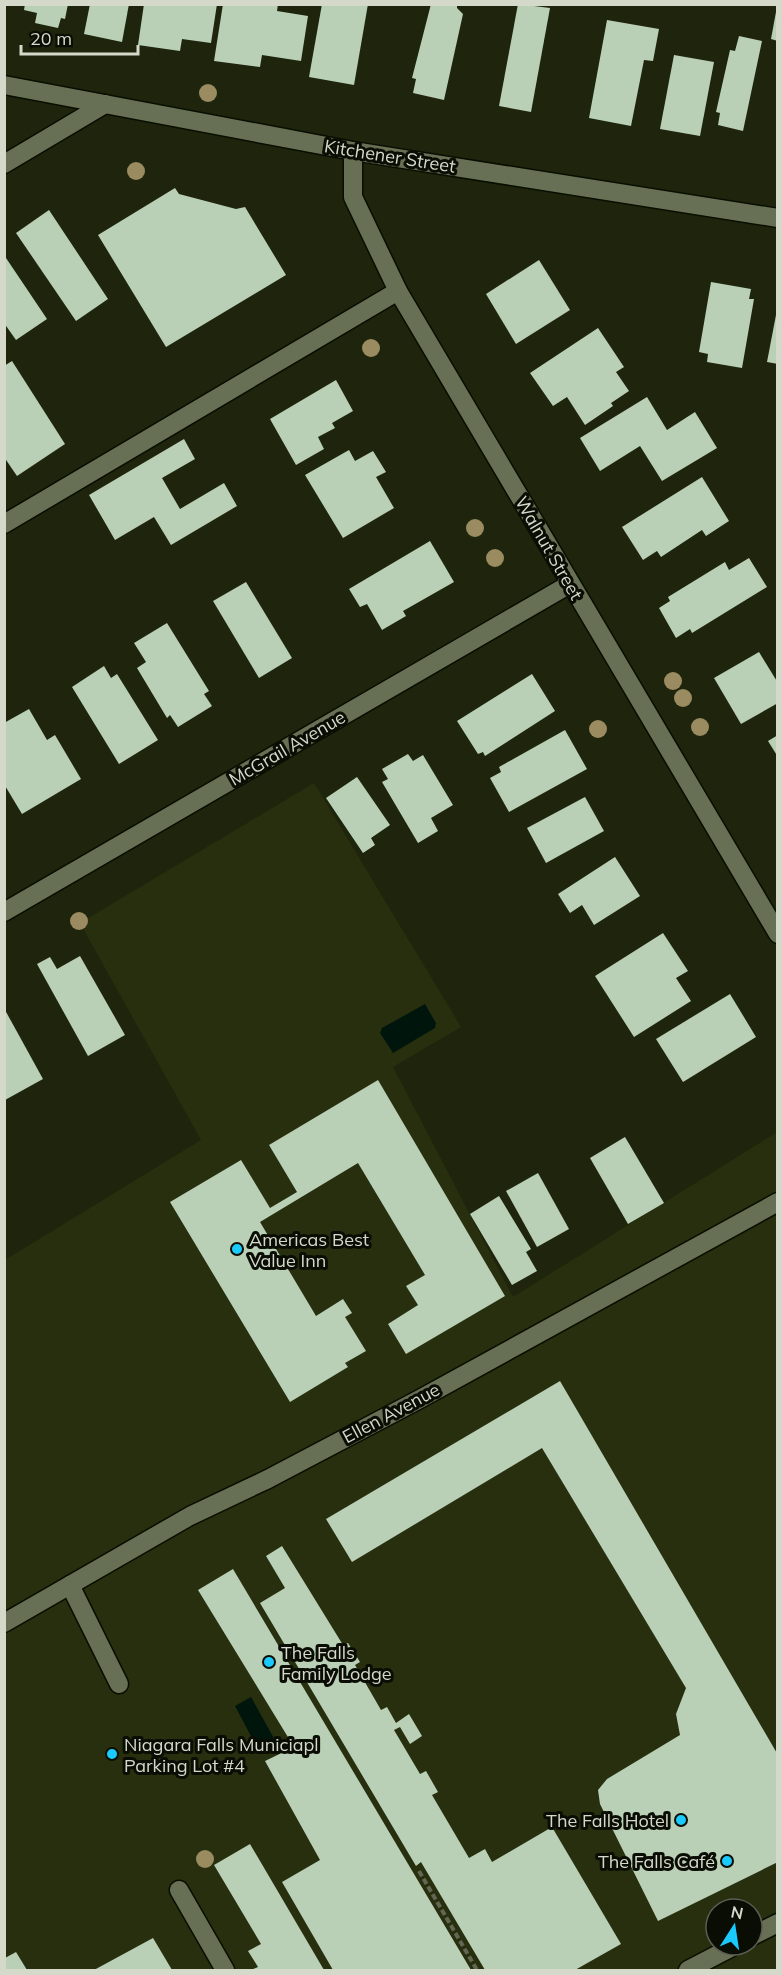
<svg xmlns="http://www.w3.org/2000/svg" width="782" height="1975" viewBox="0 0 782 1975" font-family="Mulish,sans-serif">
  <style>
    .built { fill: #272f0e; fill-rule: evenodd }
    .water { fill: #00160c }
    .building { fill: #b9d0b7 }
    .lines { fill: none; stroke-linecap: round; stroke-linejoin: round }
    .lane-casing { stroke: #080e00; stroke-width: 21 }
    .street-casing { stroke: #080e00; stroke-width: 21 }
    .secondary-casing { stroke: #080e00; stroke-width: 21 }
    .path { stroke: #616752; stroke-width: 4; stroke-dasharray: 6 3; stroke-linecap: butt }
    .lane { stroke: #677054; stroke-width: 18 }
    .street { stroke: #677054; stroke-width: 18 }
    .secondary { stroke: #677054; stroke-width: 18 }
    .tree { fill: #9a8b61 }
    .poi-dot { fill: #1acafc; stroke: #0a0d04; stroke-width: 2 }
    .labels { text-anchor: middle; dominant-baseline: central; stroke-width: 6; stroke-linejoin: round; paint-order: stroke }
    .street-label { font-size: 18px; fill: #d4d9ca; stroke: #0a0d04 }
    .poi-label { font-size: 18px; fill: #d4d9ca; stroke: #0a0d04; text-anchor: start }
  </style>
  <rect width="100%" height="100%" fill="#1e250c"/>
  <!-- built -->
  <path class="built" d="M314 783 461 1027 393 1067 513 1297 777 1132V1970H5V1260L201 1140 80 923ZM716 1909H752V1945H716Z"/>
  <!-- water -->
  <g class="water">
    <polygon points="425,1004 436,1023 435,1028 393,1053 380,1033 382,1028"/>
    <polygon points="251,1697 276,1742 259,1751 235,1706"/>
  </g>
  <!-- building -->
  <g class="building">
    <polygon points="25,4 68,4 65,19 61,18 58,28 35,23 37,13 24,10"/>
    <polygon points="90,4 129,4 122,42 84,34"/>
    <polygon points="144,4 217,4 211,43 182,39 180,51 138,45"/>
    <polygon points="223,4 278,4 277,11 308,16 301,61 262,55 260,67 214,61"/>
    <polygon points="322,4 368,4 354,85 309,77"/>
    <polygon points="431,4 457,4 457,8 463,14 444,100 413,93 416,79 412,78"/>
    <polygon points="518,4 550,8 531,112 499,106"/>
    <polygon points="776,12 778,12 778,41 771,39"/>
    <polygon points="607,20 659,29 653,61 644,60 631,126 589,118"/>
    <polygon points="739,36 762,41 743,131 718,125 720,113 716,112 730,50 735,51"/>
    <polygon points="674,55 714,62 700,136 660,129"/>
    <polygon points="175,188 179,194 236,209 245,207 286,275 166,347 98,235"/>
    <polygon points="49,210 108,299 76,321 16,233"/>
    <polygon points="4,255 47,319 16,340 4,323"/>
    <polygon points="539,260 570,310 516,344 486,294"/>
    <polygon points="711,282 751,289 749,299 754,299 742,368 707,362 708,354 699,352"/>
    <polygon points="776,315 778,315 778,364 767,362"/>
    <polygon points="598,328 624,367 616,372 629,391 611,403 613,406 585,425 567,397 553,406 530,373"/>
    <polygon points="12,361 65,444 17,476 4,457 4,366"/>
    <polygon points="336,380 353,411 332,423 335,428 318,437 324,449 296,465 270,419"/>
    <polygon points="647,397 667,430 695,412 717,448 662,481 640,446 600,471 580,438"/>
    <polygon points="184,439 195,459 162,478 180,509 224,483 237,506 171,545 154,517 115,540 89,495"/>
    <polygon points="349,450 355,461 373,451 386,472 376,477 394,508 343,538 305,475"/>
    <polygon points="702,477 729,521 706,536 702,530 661,557 657,551 643,560 622,527"/>
    <polygon points="430,541 454,582 403,611 406,616 382,630 367,604 360,607 349,589"/>
    <polygon points="749,558 767,587 692,633 690,629 676,638 659,608 670,601 668,597 725,562 729,570"/>
    <polygon points="246,582 292,658 259,678 213,601"/>
    <polygon points="167,623 209,691 204,694 212,706 178,727 170,715 167,718 137,668 146,662 134,643"/>
    <polygon points="759,652 778,683 778,703 741,724 714,678"/>
    <polygon points="104,666 111,678 117,674 158,740 119,764 72,687"/>
    <polygon points="532,674 555,711 485,756 483,752 478,754 457,721"/>
    <polygon points="29,709 47,740 55,735 81,779 22,814 4,784 4,723"/>
    <polygon points="565,730 587,769 509,812 490,778 501,772 499,767"/>
    <polygon points="778,735 778,757 768,741"/>
    <polygon points="408,754 413,761 423,755 453,805 431,818 438,831 418,843 382,782 388,779 382,769"/>
    <polygon points="357,777 390,825 371,838 375,845 363,853 326,798"/>
    <polygon points="585,797 604,831 546,863 527,828"/>
    <polygon points="615,857 640,896 594,925 582,905 570,913 558,894"/>
    <polygon points="663,933 688,971 676,978 691,1001 634,1037 595,976"/>
    <polygon points="80,956 125,1035 88,1056 37,964 50,957 57,969"/>
    <polygon points="730,994 756,1037 683,1082 656,1039"/>
    <polygon points="5,1010 43,1079 5,1100"/>
    <polygon points="378,1080 505,1296 406,1354 388,1324 418,1305 406,1286 425,1275 358,1163 260,1222 316,1316 343,1299 352,1313 345,1317 366,1351 345,1363 348,1367 290,1402 170,1202 241,1160 270,1208 297,1192 269,1145"/>
    <polygon points="625,1137 664,1203 628,1224 590,1158"/>
    <polygon points="538,1173 569,1229 537,1247 506,1191"/>
    <polygon points="499,1196 531,1249 526,1252 537,1271 512,1285 470,1214"/>
    <polygon points="560,1381 778,1755 778,1862 658,1921 600,1804 598,1790 607,1779 680,1735 676,1714 686,1688 542,1448 352,1562 326,1519"/>
    <polygon points="282,1546 343,1645 348,1643 360,1662 355,1665 381,1710 387,1707 396,1723 409,1714 422,1736 410,1744 400,1727 394,1730 420,1774 426,1771 438,1792 432,1795 469,1858 485,1849 492,1862 552,1827 621,1944 575,1970 485,1970 421,1862 416,1866 260,1603 285,1588 266,1556"/>
    <polygon points="233,1569 471,1970 333,1970 282,1882 320,1860 265,1761 294,1747 198,1590"/>
    <polygon points="250,1844 324,1970 251,1970 258,1967 248,1951 261,1944 214,1865"/>
    <polygon points="153,1938 172,1970 94,1970"/>
    <polygon points="16,1952 27,1970 5,1970 5,1958"/>
  </g>
  <g class="lines">
    <!-- lane casing -->
    <g class="lane-casing">
      <g id="lane">
        <polyline points="4,524 398,291"/>
        <polyline points="70,1585 119,1684"/>
        <polyline points="179,1890 225,1970"/>
      </g>
    </g>
    <!-- street casing -->
    <g class="street-casing">
      <g id="street">
        <polyline points="4,85 353,151 778,218"/>
        <polyline points="353,151 353,197 398,291 778,934"/>
        <polyline points="4,164 105,104"/>
        <polyline points="4,912 570,584"/>
        <polyline points="4,1623 190,1516 268,1479 418,1400 778,1202"/>
      </g>
    </g>
    <!-- secondary casing -->
    <g class="secondary-casing">
      <g id="secondary">
        <polyline points="752,1936 778,1923"/>
        <polyline points="688,1970 736,1945"/>
      </g>
    </g>
    <!-- path -->
    <polyline class="path" points="419,1871 477,1970"/>
    <!-- lane -->
    <use href="#lane" class="lane"/>
    <!-- street -->
    <use href="#street" class="street"/>
    <!-- secondary -->
    <use href="#secondary" class="secondary"/>
  </g>
  <!-- trees -->
  <g class="tree">
    <circle cx="208" cy="93" r="9"/>
    <circle cx="136" cy="171" r="9"/>
    <circle cx="371" cy="348" r="9"/>
    <circle cx="475" cy="528" r="9"/>
    <circle cx="495" cy="558" r="9"/>
    <circle cx="673" cy="681" r="9"/>
    <circle cx="683" cy="698" r="9"/>
    <circle cx="700" cy="727" r="9"/>
    <circle cx="598" cy="729" r="9"/>
    <circle cx="79" cy="921" r="9"/>
    <circle cx="205" cy="1859" r="9"/>
  </g>
  <!-- markers -->
  <g class="poi-dot">
    <circle cx="237" cy="1249" r="6"/>
    <circle cx="269" cy="1662" r="6"/>
    <circle cx="112" cy="1754" r="6"/>
    <circle cx="681" cy="1820" r="6"/>
    <circle cx="727" cy="1861" r="6"/>
  </g>
  <g class="labels">
    <!-- street labels -->
    <g class="street-label">
      <text transform="translate(390 156) rotate(9)">Kitchener Street</text>
      <text transform="translate(549 548) rotate(60)">Walnut Street</text>
      <text transform="translate(287 748) rotate(-30)">McGrail Avenue</text>
      <text transform="translate(391 1413) rotate(-28)">Ellen Avenue</text>
    </g>
    <!-- poi labels -->
    <g class="poi-label">
      <text x="249" y="1239">Americas Best<tspan x="249" dy="21">Value Inn</tspan></text>
      <text x="281" y="1652">The Falls<tspan x="281" dy="21">Family Lodge</tspan></text>
      <text x="124" y="1744">Niagara Falls Municiapl<tspan x="124" dy="21">Parking Lot #4</tspan></text>
      <text x="669" y="1820" text-anchor="end">The Falls Hotel</text>
      <text x="715" y="1861" text-anchor="end">The Falls Café</text>
    </g>
  </g>
  <!-- border -->
  <rect width="782" height="1975" fill="none" stroke="#d4d9ca" stroke-width="12"/>
  <!-- north arrow -->
  <g transform="translate(734 1927) rotate(12)"><circle r="28" fill="#0a0d04" stroke="#5b5f53" stroke-width="1.5"/>
  <path d="M0-4.5L10 22L0 15L-10 22Z" fill="#1acafc"/>
  <text y="-9" font-size="16" font-weight="bold" text-anchor="middle" fill="#d4d9ca">N</text>
  </g>
  <!-- scale -->
  <path d="M21 45v9h117v-9" fill="none" stroke="#d4d9ca" stroke-width="3"/>
  <text x="30" y="45" font-size="18" fill="#d4d9ca" stroke="#0a0d04" stroke-width="4.5" paint-order="stroke">20 m</text>
</svg>
